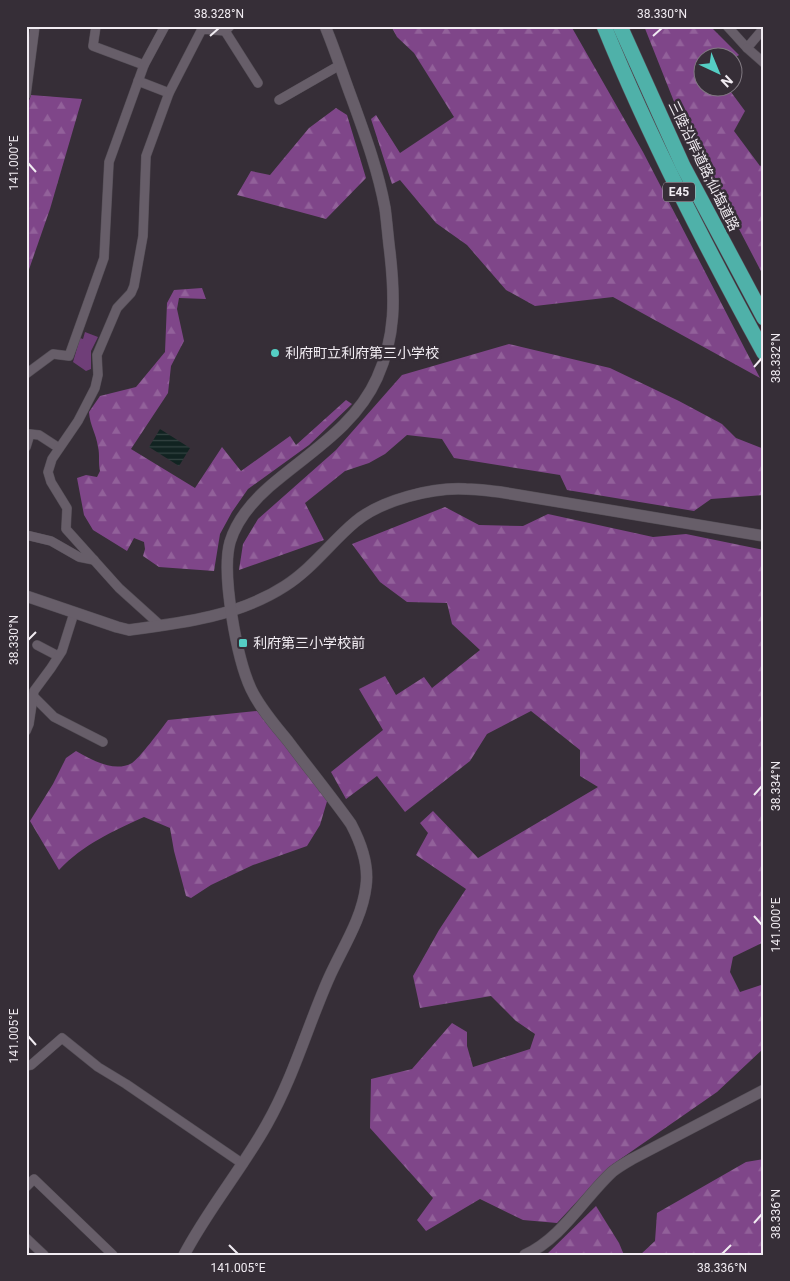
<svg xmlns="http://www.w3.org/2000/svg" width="790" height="1281" viewBox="0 0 790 1281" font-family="Roboto,'Noto Sans JP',sans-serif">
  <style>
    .forest { fill: url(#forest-firs) }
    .park { fill: #6f3e78 }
    .water { fill: url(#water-rules) }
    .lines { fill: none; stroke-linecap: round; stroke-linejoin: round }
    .minor-casing { stroke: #544e56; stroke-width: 10 }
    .tertiary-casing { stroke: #544e56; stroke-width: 12 }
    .motorway-casing { stroke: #544e56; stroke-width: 16 }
    .minor { stroke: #675e69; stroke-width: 9 }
    .tertiary { stroke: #675e69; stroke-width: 11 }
    .motorway { stroke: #4fb1a9; stroke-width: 15 }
    .ticks { fill: none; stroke: #f1ecf2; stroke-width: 2 }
    .poi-dot { fill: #55cec4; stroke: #362e37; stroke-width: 2 }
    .labels { text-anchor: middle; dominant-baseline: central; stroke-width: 5; stroke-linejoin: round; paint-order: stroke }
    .shield { fill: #362e37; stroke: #b9b3ba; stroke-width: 1 }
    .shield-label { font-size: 12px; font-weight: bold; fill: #f1ecf2 }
    .street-label { font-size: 14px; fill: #f1ecf2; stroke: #362e37 }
    .poi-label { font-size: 14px; fill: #f1ecf2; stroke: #362e37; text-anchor: start }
    .neatline { fill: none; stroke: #f1ecf2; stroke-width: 2 }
    .ticks-label { font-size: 12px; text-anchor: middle; fill: #f1ecf2 }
  </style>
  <defs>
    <pattern id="forest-firs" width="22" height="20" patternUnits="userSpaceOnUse" patternTransform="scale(1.25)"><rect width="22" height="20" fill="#7f4689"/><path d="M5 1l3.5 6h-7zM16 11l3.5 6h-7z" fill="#92619a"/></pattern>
    <pattern id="water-rules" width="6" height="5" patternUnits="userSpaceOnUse" patternTransform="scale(1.25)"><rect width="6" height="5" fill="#112321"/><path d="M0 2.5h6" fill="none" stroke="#344342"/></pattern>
  </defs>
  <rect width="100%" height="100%" fill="#362e37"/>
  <!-- forest -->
  <g class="forest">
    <polygon points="391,26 571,26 643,152 760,378 613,297 535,306 506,290 467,245 436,223 400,180 392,184 371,119 376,115 400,153 454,117 414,53 397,37"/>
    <polygon points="644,26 710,26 739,55 733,59 702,58 702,88 728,88 745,111 734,131 760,166 764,164 764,277 715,183 692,147"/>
    <polygon points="31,95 82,99 50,209 26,278 26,109"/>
    <polygon points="336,108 347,115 366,178 326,219 237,195 251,171 270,175 309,128"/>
    <path d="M202 288 206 299 179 298 177 309 184 341 171 366 168 393 131 449 195 488 222 447 241 471 290 436 296 445 346 400 352 404 309 445 248 489 232 512 220 534 214 571 159 567 143 556 145 549 144 542 134 538 127 551 93 530 84 515 77 478 86 475 97 477 100 471C98 463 100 455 98 447 96 433 90 426 89 412L100 396 136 387 165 352 167 303 174 290Z"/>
    <polygon points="509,344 610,368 679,401 722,424 736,438 764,449 764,495 711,499 694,511 567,490 560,475 454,458 442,439 407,435 385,454 369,463 345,471 305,503 324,540 239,570 243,544 258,519 336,450 402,375"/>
    <polygon points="445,507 479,525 523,526 548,514 653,537 686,534 764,550 764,942 733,957 730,972 740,992 764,984 764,1048 717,1092 609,1167 557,1223 523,1220 480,1199 426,1231 417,1220 433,1198 370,1128 371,1079 412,1069 452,1023 467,1032 467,1046 473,1067 530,1049 535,1034 516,1021 491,996 420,1008 413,976 439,930 466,889 416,855 428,833 420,823 433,811 478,858 598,787 580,776 580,750 531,711 487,734 470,761 405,812 377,776 346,799 331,772 383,730 359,689 385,676 396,695 424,677 432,688 480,650 452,624 447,603 407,602 380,582 352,544"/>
    <path d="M257 711 328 798 320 825 307 846 253 865 211 885 191 898 186 896 174 851 170 828 144 817C111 832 84 844 59 870L30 821 53 784 66 758 76 751C92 760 114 773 132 763 138 760 162 728 168 720Z"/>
    <polygon points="764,1159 764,1255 640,1255 655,1241 657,1213 746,1162"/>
    <polygon points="596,1206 619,1243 624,1255 546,1255"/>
  </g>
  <!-- park -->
  <polygon class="park" points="85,332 98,337 91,351 91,369 86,371 73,362 80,338 83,339"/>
  <!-- water -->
  <polygon class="water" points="160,429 190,448 179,466 149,447"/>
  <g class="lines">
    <!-- minor casing -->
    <g class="minor-casing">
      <g id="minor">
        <polyline points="96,26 93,46 144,65"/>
        <polyline points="230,26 225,31 258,83"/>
        <polyline points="727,26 747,48 764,28"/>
        <polyline points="747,48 764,63"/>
        <polyline points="138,81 169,93"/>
        <polyline points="26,95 35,26"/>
        <polyline points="279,100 340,65"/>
        <polyline points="26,374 53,354 69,356 104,258 109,162 144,65 165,26"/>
        <polyline points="26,447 30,434 39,435 59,448"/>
        <polyline points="26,535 51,541 79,557 94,560"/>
        <polyline points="160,625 119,588 66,529 67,508 51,482 48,472 52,459 78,421 95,388 98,375 97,355 117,308 131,293 134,286 143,236 146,156 169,93 202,29 225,31"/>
        <polyline points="37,645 58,656"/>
        <polyline points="33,696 54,717 103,742"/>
        <polyline points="26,731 29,724 34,691 51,668 62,651 74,613"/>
        <polyline points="26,1066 31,1065 62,1038 98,1067 126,1084 243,1164"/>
        <polyline points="26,1187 34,1179 113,1255"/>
        <polyline points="26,1238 44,1255"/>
      </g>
    </g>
    <!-- tertiary casing -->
    <g class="tertiary-casing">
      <g id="tertiary">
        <path d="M26 596 117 627 129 630C183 623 239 616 285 586 312 569 331 542 355 522 381 500 433 487 466 489 478 489 489 491 500 492L764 536"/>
        <path d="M184 1255C208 1209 242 1169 267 1124 293 1078 307 1028 328 980 341 950 362 920 366 886 369 865 361 843 351 824 331 796 309 769 288 741 275 725 260 708 251 689 237 659 221 574 230 542 237 519 252 502 269 487 308 453 355 427 377 378 396 336 395 298 390 253 388 238 387 223 385 208 378 170 365 135 352 99 343 75 335 50 325 26"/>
        <path d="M525 1255C562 1238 583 1199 612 1172 618 1167 625 1163 632 1159L764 1090"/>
      </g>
    </g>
    <!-- motorway casing -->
    <g class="motorway-casing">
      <g id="motorway">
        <path d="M604 26C650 139 706 247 764 353"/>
        <polyline points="620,26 683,166 764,318"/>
      </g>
    </g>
    <!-- minor -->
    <use href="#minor" class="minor"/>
    <!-- tertiary -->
    <use href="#tertiary" class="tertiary"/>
    <!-- motorway -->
    <use href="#motorway" class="motorway"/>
  </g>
  <!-- ticks -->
  <path class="ticks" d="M210 36 219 28M653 36 662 28M28 163 36 172M754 367 762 358M28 640 36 632M754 795 762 786M754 916 762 925M28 1036 36 1045M754 1223 762 1214M229 1245 238 1254M722 1254 731 1245"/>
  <!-- markers -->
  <g class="poi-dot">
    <circle cx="275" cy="353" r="5"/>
    <rect x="238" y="638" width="10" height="10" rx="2.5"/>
  </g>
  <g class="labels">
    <!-- shield labels -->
    <rect class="shield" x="663" y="182.5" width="32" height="19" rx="4"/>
    <g class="shield-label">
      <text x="679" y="192">E45</text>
    </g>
    <!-- street labels -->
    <g class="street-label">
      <text transform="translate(704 166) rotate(64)">三陸沿岸道路;仙塩道路</text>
    </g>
    <!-- poi labels -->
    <g class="poi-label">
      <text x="285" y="353">利府町立利府第三小学校</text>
      <text x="253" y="643">利府第三小学校前</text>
    </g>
  </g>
  <!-- border -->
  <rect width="790" height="1281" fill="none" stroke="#362e37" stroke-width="55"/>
  <!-- north arrow -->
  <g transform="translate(718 72) rotate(136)"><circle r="24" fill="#362e37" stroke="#817a82"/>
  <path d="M0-4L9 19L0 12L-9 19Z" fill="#55cec4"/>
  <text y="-8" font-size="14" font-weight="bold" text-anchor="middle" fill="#f1ecf2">N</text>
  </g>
  <rect x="28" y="28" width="734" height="1226" class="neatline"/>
  <g class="ticks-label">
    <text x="219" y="18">38.328°N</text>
    <text x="662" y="18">38.330°N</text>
    <text transform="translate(14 163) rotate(-90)" y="4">141.000°E</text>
    <text transform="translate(776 358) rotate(-90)" y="4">38.332°N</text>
    <text transform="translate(14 640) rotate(-90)" y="4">38.330°N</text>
    <text transform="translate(776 786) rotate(-90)" y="4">38.334°N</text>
    <text transform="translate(776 925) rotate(-90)" y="4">141.000°E</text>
    <text transform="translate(14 1036) rotate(-90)" y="4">141.005°E</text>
    <text transform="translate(776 1214) rotate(-90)" y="4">38.336°N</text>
    <text x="238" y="1272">141.005°E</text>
    <text x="722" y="1272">38.336°N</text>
  </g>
</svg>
